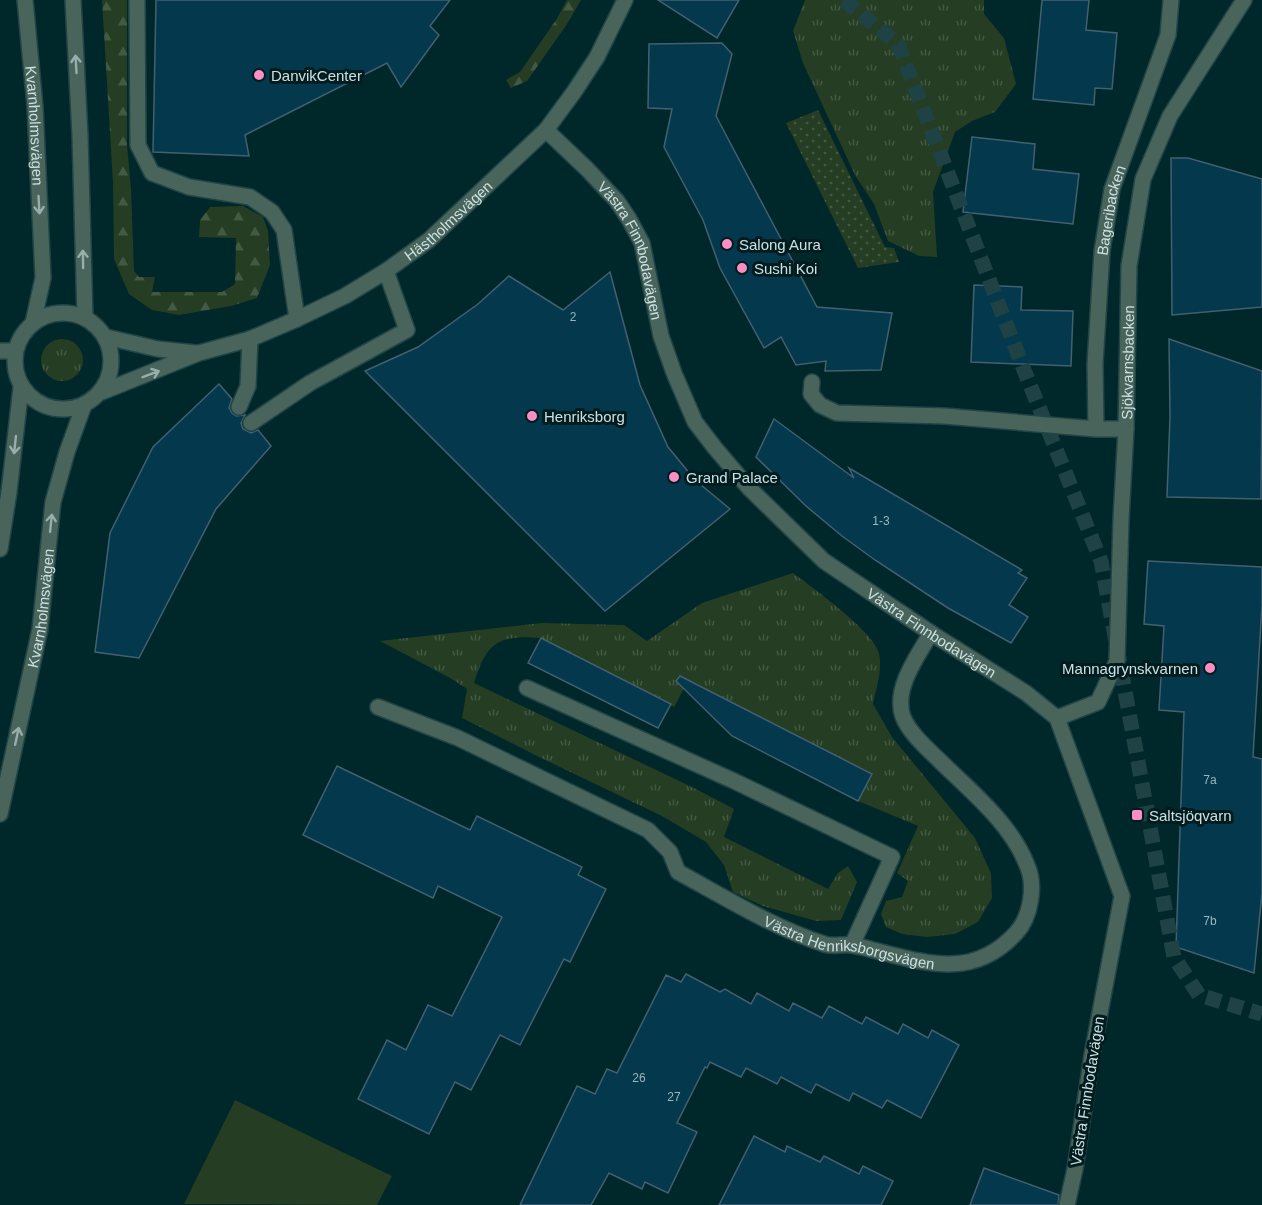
<svg xmlns="http://www.w3.org/2000/svg" width="1262" height="1205" viewBox="0 0 1262 1205" font-family="Helvetica,sans-serif">
  <style>
    .grass { fill: url(#grass-tufts) }
    .forest { fill: url(#forest-firs) }
    .park { fill: url(#park-dots) }
    .pitch { fill: #253d23 }
    .building { fill: #03384d; stroke: #436070; stroke-width: 1.5 }
    .lines { fill: none; stroke-linecap: round; stroke-linejoin: round }
    .minor-tunnel { stroke: #1f4345; stroke-width: 15; stroke-dasharray: 15 8; stroke-linecap: butt }
    .service-casing { stroke: #214546; stroke-width: 18 }
    .minor-casing { stroke: #214546; stroke-width: 18 }
    .tertiary-casing { stroke: #214546; stroke-width: 18 }
    .service { stroke: #48645b; stroke-width: 15 }
    .minor { stroke: #48645b; stroke-width: 15 }
    .tertiary { stroke: #48645b; stroke-width: 15 }
    .oneway { stroke: #97aeab }
    .poi-dot { fill: #fb8fc5; stroke: #011c1e; stroke-width: 2 }
    .labels { text-anchor: middle; dominant-baseline: central; stroke-width: 6; stroke-linejoin: round; paint-order: stroke }
    .number-label { font-size: 12px; fill: #9ab6bc }
    .poi-label { font-size: 15px; fill: #cce0e1; stroke: #011c1e; text-anchor: start }
    .street-label { font-size: 15px; fill: #cce0e1; stroke: #011c1e }
  </style>
  <defs>
    <pattern id="grass-tufts" width="24" height="20" patternUnits="userSpaceOnUse" patternTransform="scale(1.5)"><rect width="24" height="20" fill="#253d23"/><path d="M3 7l-1-3M5 7V3M7 7l1-3M15 17l-1-3M17 17v-4M19 17l1-3" fill="none" stroke="#435943"/></pattern>
    <pattern id="forest-firs" width="22" height="20" patternUnits="userSpaceOnUse" patternTransform="scale(1.5)"><rect width="22" height="20" fill="#253d23"/><path d="M5 1l3.5 6h-7zM16 11l3.5 6h-7z" fill="#435943"/></pattern>
    <pattern id="park-dots" width="8" height="8" patternUnits="userSpaceOnUse" patternTransform="scale(1.5)"><rect width="8" height="8" fill="#253d23"/><path d="M2 2h.1M6 6h.1" fill="none" stroke="#435943" stroke-width="1.8" stroke-linecap="round"/></pattern>
  </defs>
  <rect width="100%" height="100%" fill="#002729"/>
  <!-- grass -->
  <g class="grass">
    <polygon points="805,0 984,0 984,14 1004,38 1016,84 995,112 972,121 955,132 933,192 937,257 919,256 888,241 874,204 855,175 803,63 793,31"/>
    <circle cx="62" cy="360" r="21"/>
    <path d="M793 573C812 587 874 632 879 653 883 669 876 688 873 704L892 737 975 838 991 873 992 898 978 922 955 934 927 937 902 934 886 927 881 914 886 901 902 897 908 881 897 873 918 826 858 801 872 774 688 681 674 707 541 638C499 635 487 641 474 683L696 789 734 809 724 837 828 889 838 873 848 866 857 882 841 920 816 921 763 906 733 892 724 865 706 842 662 816 537 756 462 718 467 689 452 679 380 641 542 623 624 625 647 641 702 603Z"/>
  </g>
  <!-- forest -->
  <g class="forest">
    <polygon points="102,0 127,0 127,145 131,189 134,271 139,277 155,277 152,292 222,292 235,284 236,238 199,237 200,220 210,207 243,206 263,217 268,231 270,265 257,298 231,306 179,315 152,310 129,294 114,259 113,183"/>
    <polygon points="567,0 581,0 567,24 527,81 511,88 506,80 520,72 556,20"/>
  </g>
  <!-- park -->
  <polygon class="park" points="818,110 885,247 894,248 899,262 858,268 786,123"/>
  <!-- pitch -->
  <polygon class="pitch" points="235,1100 392,1176 377,1205 184,1204"/>
  <!-- building -->
  <g class="building">
    <polygon points="156,0 450,0 430,26 439,35 401,87 387,63 245,135 249,156 153,152"/>
    <polygon points="658,0 739,0 717,38"/>
    <polygon points="1042,0 1089,0 1086,30 1117,33 1112,89 1095,88 1094,105 1033,99"/>
    <polygon points="722,43 732,54 716,116 817,307 892,313 881,370 825,371 826,361 796,365 781,337 764,348 720,268 703,220 664,147 672,109 648,108 649,44"/>
    <polygon points="972,137 1035,144 1033,169 1079,174 1073,224 963,212"/>
    <polygon points="1171,158 1188,158 1262,179 1262,307 1172,315"/>
    <polygon points="610,272 640,385 668,447 695,480 730,509 605,611 365,371 418,347 478,304 509,276 563,310"/>
    <polygon points="974,285 1022,287 1021,310 1073,311 1071,366 971,362"/>
    <polygon points="1169,339 1262,371 1261,499 1167,497 1170,417"/>
    <polygon points="219,384 232,399 229,408 232,413 236,416 245,415 241,423 243,429 251,433 258,430 271,446 216,509 139,658 95,652 110,533 153,447"/>
    <polygon points="774,419 854,478 849,468 1022,570 1018,573 1027,578 1009,605 1028,617 1011,643 948,608 875,560 842,536 806,506 756,457"/>
    <polygon points="1148,561 1262,567 1262,605 1253,757 1262,759 1262,893 1254,973 1176,947 1184,712 1159,710 1164,626 1144,624"/>
    <polygon points="541,638 671,704 658,728 528,663"/>
    <polygon points="680,676 872,774 858,801 732,736 676,681"/>
    <polygon points="337,766 470,830 477,816 582,867 578,875 606,889 570,962 564,959 520,1045 500,1035 471,1090 455,1082 429,1134 358,1099 387,1040 406,1050 428,1005 452,1016 502,917 438,886 433,898 303,835"/>
    <polygon points="686,974 720,992 725,989 751,1004 757,993 789,1011 793,1003 822,1018 829,1006 862,1024 866,1017 898,1034 903,1024 928,1038 932,1030 959,1045 921,1118 887,1100 882,1108 853,1093 849,1101 816,1084 811,1093 781,1077 777,1084 746,1068 741,1077 710,1062 707,1068 705,1067 677,1123 697,1132 668,1193 645,1182 642,1189 609,1173 591,1205 520,1205 577,1086 595,1094 607,1069 617,1073 666,975 681,982"/>
    <polygon points="754,1136 785,1152 787,1146 820,1162 824,1156 859,1174 863,1166 893,1181 881,1205 719,1205"/>
    <polygon points="984,1168 1059,1195 1058,1205 970,1205"/>
  </g>
  <g class="lines">
    <!-- minor-tunnel -->
    <polyline class="minor-tunnel" points="844,0 898,44 1026,375 1101,561 1174,957 1199,995 1262,1014"/>
    <!-- service casing -->
    <g class="service-casing">
      <g id="service">
        <polyline points="137,0 138,145 152,173 189,187 250,197 272,212 284,230 297,319"/>
        <polyline points="0,351 15,351"/>
        <polyline points="239,407 248,386 250,339"/>
        <polyline points="251,423 310,383 407,330 386,271"/>
        <polyline points="527,688 734,781 892,857 852,945"/>
      </g>
    </g>
    <!-- minor casing -->
    <g class="minor-casing">
      <g id="minor">
        <path id="s1" d="M546 130 588 170 617 201 629 219 642 243 661 336 674 373 695 422 715 448 749 488 824 561 931 633 1026 693 1057 718 1122 896 1092 1055 1075 1169 1067 1205"/>
        <polyline points="106,337 158,349 196,353"/>
        <polyline points="812,382 811,394 820,405 837,413 944,416 1096,429"/>
        <path id="s2" d="M102 392 199 353 250 339 297 319 345 296 386 271 429 240 546 130 574 92 597 57 625 0"/>
        <path id="s3" d="M1126 429H1096L1095 364 1102 251 1112 189 1168 35 1171 0"/>
        <path id="s4" d="M378 707 458 738 648 830 670 852 678 872C726 898 772 927 824 944 832 947 842 944 851 945 858 946 866 948 873 950 926 963 973 980 1016 933 1031 917 1036 885 1027 865 1011 824 972 792 941 762 928 749 910 734 903 717 893 689 917 657 931 633"/>
        <path id="s5" d="M1057 718 1098 702 1117 661 1121 519 1126 429 1129 266 1143 179 1170 116 1244 0"/>
      </g>
    </g>
    <!-- tertiary casing -->
    <g class="tertiary-casing">
      <g id="tertiary">
        <path id="s6" d="M25 0 35 106 43 278 33 323"/>
        <polyline points="73,0 80,135 85,317"/>
        <circle cx="63" cy="361" r="48"/>
        <polyline points="0,549 9,492 21,387"/>
        <path id="s7" d="M0 814 40 629 53 502 67 452 84 405"/>
      </g>
    </g>
    <!-- service -->
    <use href="#service" class="service"/>
    <!-- minor -->
    <use href="#minor" class="minor"/>
    <!-- tertiary -->
    <use href="#tertiary" class="tertiary"/>
  </g>
  <!-- one-way arrows -->
  <defs><path id="oneway-shaft" d="M-6 0H5M1.5-3L5.5 0L1.5 3" fill="none" stroke-width="1.6" stroke-linecap="round" stroke-linejoin="round" transform="scale(1.5)"/></defs>
  <g class="oneway">
    <use href="#oneway-shaft" transform="translate(76 64) rotate(-93)"/>
    <use href="#oneway-shaft" transform="translate(39 205) rotate(87)"/>
    <use href="#oneway-shaft" transform="translate(83 259) rotate(-91)"/>
    <use href="#oneway-shaft" transform="translate(151 374) rotate(-21)"/>
    <use href="#oneway-shaft" transform="translate(15 445) rotate(96)"/>
    <use href="#oneway-shaft" transform="translate(51 523) rotate(-84)"/>
    <use href="#oneway-shaft" transform="translate(17 736) rotate(-78)"/>
  </g>
  <!-- markers -->
  <g class="poi-dot">
    <circle cx="259" cy="75" r="6"/>
    <circle cx="727" cy="244" r="6"/>
    <circle cx="742" cy="268" r="6"/>
    <circle cx="532" cy="416" r="6"/>
    <circle cx="674" cy="477" r="6"/>
    <circle cx="1210" cy="668" r="6"/>
    <rect x="1131" y="809" width="12" height="12" rx="3"/>
  </g>
  <g class="labels">
    <!-- number labels -->
    <g class="number-label">
      <text x="573" y="317">2</text>
      <text x="881" y="521">1-3</text>
      <text x="1210" y="780">7a</text>
      <text x="1210" y="921">7b</text>
      <text x="639" y="1078">26</text>
      <text x="674" y="1097">27</text>
    </g>
    <!-- poi labels -->
    <g class="poi-label">
      <text x="271" y="75">DanvikCenter</text>
      <text x="739" y="244">Salong Aura</text>
      <text x="754" y="268">Sushi Koi</text>
      <text x="544" y="416">Henriksborg</text>
      <text x="686" y="477">Grand Palace</text>
      <text x="1198" y="668" text-anchor="end">Mannagrynskvarnen</text>
      <text x="1149" y="815">Saltsjöqvarn</text>
    </g>
    <!-- street labels -->
    <g class="street-label">
      <text stroke="none"><textPath href="#s6" startOffset="126">Kvarnholmsvägen</textPath></text>
      <text stroke="none"><textPath href="#s3" startOffset="250">Bageribacken</textPath></text>
      <text stroke="none"><textPath href="#s2" startOffset="390">Hästholmsvägen</textPath></text>
      <text stroke="none"><textPath href="#s1" startOffset="152">Västra Finnbodavägen</textPath></text>
      <text stroke="none"><textPath href="#s5" startOffset="388">Sjökvarnsbacken</textPath></text>
      <text stroke="none"><textPath href="#s7" startOffset="210">Kvarnholmsvägen</textPath></text>
      <text stroke="none"><textPath href="#s1" startOffset="656">Västra Finnbodavägen</textPath></text>
      <text stroke="none"><textPath href="#s4" startOffset="537">Västra Henriksborgsvägen</textPath></text>
      <text transform="translate(1087 1091) rotate(-81)">Västra Finnbodavägen</text>
    </g>
  </g>
</svg>
